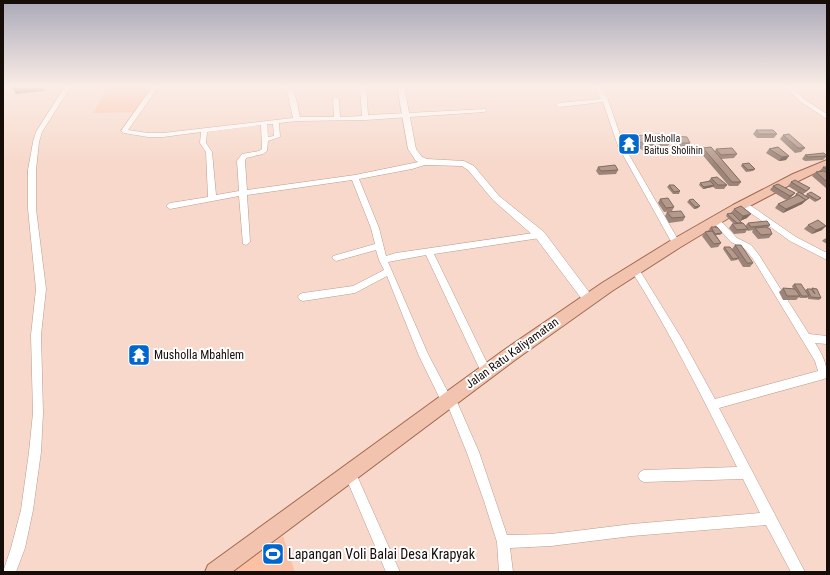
<svg xmlns="http://www.w3.org/2000/svg" width="830" height="575" viewBox="0 0 830 575" font-family="'Roboto Condensed',sans-serif">
  <style>
    .green { fill: #fcc0a4 }
    .lines { fill: none; stroke-linecap: round; stroke-linejoin: round }
    .minor-casing { stroke: #ba9d90; stroke-width: 1 }
    .tertiary-casing { stroke: #ba9d90; stroke-width: 1 }
    .primary-casing { stroke: #a06a51; stroke-width: 2 }
    .minor { fill: #fff; fill-rule: evenodd }
    .tertiary { fill: #fff; fill-rule: evenodd }
    .primary { fill: #f2c4af; fill-rule: evenodd }
    .wall { fill: #9c8478 }
    .shaded-wall { fill: #7f6b61 }
    .building { fill: #b5998b; stroke: #7f6b61 }
    .labels { text-anchor: middle; dominant-baseline: central; stroke-width: 4; stroke-linejoin: round; paint-order: stroke }
    .far-poi-label { font-size: 10px; fill: #160c08; stroke: #fff; text-anchor: start }
    .street-label { font-size: 12px; fill: #160c08; stroke: #fff }
    .poi-label { font-size: 12px; fill: #160c08; stroke: #fff; text-anchor: start }
    .near-poi-label { font-size: 14px; fill: #160c08; stroke: #fff; text-anchor: start }
  </style>
  <rect width="100%" height="100%" fill="#f7d8ca"/>
  <!-- green -->
  <g class="green">
    <polygon points="108,86 154,86 137,112 93,113"/>
    <polygon points="283,536 295,572 230,572"/>
  </g>
  <g class="lines">
    <!-- minor casing -->
    <g class="minor-casing">
      <g id="minor">
        <polygon points="65,86 71,86 42,132 39,142 36,170 36,209 46,289 41,335 43,413 41,452 33,510 25,548 16,572 3,572 11,548 21,510 29,452 33,413 31,335 36,289 28,209 28,170 33,142 36,132"/>
        <path d="M153 86H159L128 130 148 133H163L293 118 287 91 281 86C297 86 297 105 300 117H334L333 99 336 97 339 99 340 117 362 116 360 86H366L368 115 486 109V111L484 112 365 120 297 121 279 123 280 137 268 141 267 151 263 154 246 158 245 161 247 190 355 175 428 160V164L412 169 359 179 379 228 386 256 396 253 540 232 543 233 544 235 540 238 434 254 491 371 490 374 486 376 482 374 426 255 388 262 428 354 449 394 454 395 479 452 507 535 551 534 632 524 760 513 743 479 644 482 640 480 638 476 640 472 644 470 737 467C704 400 671 334 631 270L630 268 631 266H637L682 339 715 399 818 371 815 361 753 259 745 249 731 242 711 220 715 217 718 218 737 238 751 245 759 255 809 334 827 336V344L815 343C822 354 827 363 827 377L824 379 719 408 805 572H791L766 525 632 536 551 546 510 548 513 572H499L497 542 484 501 467 453 448 406 443 405 419 356 387 276 355 293 303 301 300 300 298 297 300 294 303 293 353 286 384 270 379 260 376 250 336 261 332 258 333 256 375 244 371 228 352 180 247 195 250 242 246 245 243 244 239 196 170 209 166 206 170 203 208 197 206 152 200 143 201 132 163 137H148L124 133 121 131ZM267 124H273L274 136 268 137ZM261 125 262 149 259 151 242 154 237 161 239 191 216 195 212 152 206 143 207 132Z"/>
        <polygon points="594,86 600,86 608,100 624,146 680,243 679,245 673,245 618,146 603,102 559,107 556,105 559,103 601,99"/>
        <polygon points="784,86 790,86 805,100 827,114 827,119 801,102"/>
        <polygon points="744,201 796,237 827,253 827,260 790,241 741,206 740,204"/>
        <polygon points="350,467 354,469 400,572 386,572 344,473 346,469"/>
      </g>
    </g>
    <!-- tertiary casing -->
    <g class="tertiary-casing">
      <polygon id="tertiary" points="397,86 404,86 416,149 422,157 427,159 464,161 474,166 499,196 544,232 592,296 594,299 592,302 588,304 584,302 536,238 493,200 468,170 462,166 426,165 416,161 408,149"/>
    </g>
    <!-- primary casing -->
    <g class="primary-casing">
      <polygon id="primary" points="827,160 827,167 786,187 742,210 679,248 612,291 515,360 232,572 205,572 208,565 504,350 602,283 670,241 733,205 793,174"/>
    </g>
    <!-- minor -->
    <use href="#minor" class="minor"/>
    <!-- tertiary -->
    <use href="#tertiary" class="tertiary"/>
    <!-- primary -->
    <use href="#primary" class="primary"/>
  </g>
  <!-- wall -->
  <g class="wall">
    <polygon points="756,130 777,134 774,138 757,138 753,134"/>
    <polygon points="783,135 805,148 801,152 795,153 780,139"/>
    <polygon points="631,136 670,143 666,149 643,151 641,149 634,149 629,142"/>
    <polygon points="674,136 690,143 688,147 675,147 671,141"/>
    <polygon points="778,147 786,160 779,161 766,153 769,149"/>
    <polygon points="703,148 715,151 716,149 737,154 734,158 721,159 741,182 738,186 729,186 700,152"/>
    <polygon points="805,155 827,156 823,160 805,161 802,159"/>
    <polygon points="742,164 755,169 753,171 746,172 741,166"/>
    <polygon points="598,167 618,170 616,174 599,175 596,171"/>
    <polygon points="823,167 827,167 827,187 826,188 812,176 816,172 820,171"/>
    <polygon points="711,178 727,185 724,189 716,189 713,187 712,187 703,189 699,185 700,183 708,182"/>
    <polygon points="791,182 810,188 806,192 803,194 805,196 807,194 821,198 819,200 815,202 809,198 802,204 783,213 775,208 778,204 794,197 796,194 799,193 788,186"/>
    <polygon points="669,185 680,191 679,194 673,194 667,187"/>
    <polygon points="773,186 795,193 791,197 786,200 770,190"/>
    <polygon points="660,199 674,207 672,211 664,212 658,203"/>
    <polygon points="689,200 698,208 694,209 687,202"/>
    <polygon points="734,209 747,218 740,221 738,219 745,226 748,223 770,225 768,228 772,234 769,238 758,239 752,232 753,230 748,231 747,230 745,233 734,234 729,228 732,224 734,224 726,216 727,214 731,213"/>
    <polygon points="667,212 685,217 683,221 669,223 665,216"/>
    <polygon points="808,225 822,230 812,234 804,229"/>
    <polygon points="711,227 722,233 720,235 716,235 721,243 718,247 711,248 702,236 705,232 710,231 709,229"/>
    <polygon points="827,238 827,244 822,241 824,239"/>
    <polygon points="735,245 753,263 750,267 743,267 738,259 737,260 731,261 723,249 724,247 732,249"/>
    <polygon points="794,284 805,290 807,289 811,289 812,288 821,298 819,300 808,299 808,297 807,298 800,298 799,297 796,300 783,300 779,292 783,288 793,289 792,286"/>
  </g>
  <!-- shaded-wall -->
  <g class="shaded-wall">
    <polygon points="33,86 46,86 44,91 16,94 12,88"/>
    <polygon points="789,156 786,160 779,161 782,157"/>
    <polygon points="714,185 712,187 703,189 704,187"/>
    <polygon points="795,193 791,197 786,200 790,196"/>
    <polygon points="806,200 802,204 783,213 786,209"/>
    <polygon points="700,206 698,208 694,209 695,207"/>
    <polygon points="751,214 747,218 740,221 743,216"/>
    <polygon points="826,226 822,230 812,234 816,230"/>
  </g>
  <!-- building -->
  <g class="building">
    <polygon points="13,86 33,86 12,88"/>
    <polygon points="756,130 773,130 777,134 759,134"/>
    <polygon points="662,134 670,143 646,145 644,142 636,143 631,136"/>
    <polygon points="789,134 805,148 798,148 783,135"/>
    <polygon points="674,136 687,137 690,143 677,143"/>
    <polygon points="711,147 741,182 732,182 703,148"/>
    <polygon points="778,147 789,156 782,157 769,149"/>
    <polygon points="732,148 737,154 721,155 716,149"/>
    <polygon points="824,153 827,156 808,157 805,155"/>
    <polygon points="749,163 755,169 748,170 742,164"/>
    <polygon points="615,165 618,170 601,171 598,167"/>
    <polygon points="823,167 827,167 827,170"/>
    <polygon points="824,171 827,173 827,182 816,172"/>
    <polygon points="717,177 727,185 718,185 711,178"/>
    <polygon points="795,180 810,188 806,191 791,182"/>
    <polygon points="710,181 714,185 704,187 700,183"/>
    <polygon points="778,184 795,193 790,196 773,186"/>
    <polygon points="669,185 674,185 680,191 674,192"/>
    <polygon points="799,192 809,198 806,200 805,200 806,200 798,195 797,195 796,194"/>
    <polygon points="811,192 821,198 817,200 807,194"/>
    <polygon points="798,195 806,200 786,209 778,204"/>
    <polygon points="668,198 674,207 666,208 660,199"/>
    <polygon points="693,199 700,206 695,207 689,200"/>
    <polygon points="741,206 751,214 743,216 734,209"/>
    <polygon points="681,211 685,217 672,218 667,212"/>
    <polygon points="732,213 742,223 737,223 727,214"/>
    <polygon points="818,220 826,226 816,230 808,225"/>
    <polygon points="767,221 770,225 751,227 748,223"/>
    <polygon points="743,223 748,229 737,230 732,224"/>
    <polygon points="711,227 717,227 722,233 715,234"/>
    <polygon points="766,227 770,229 772,234 761,235 755,228"/>
    <polygon points="712,231 721,243 714,244 705,232"/>
    <polygon points="735,245 741,245 753,263 747,263"/>
    <polygon points="724,247 730,247 739,258 733,259"/>
    <polygon points="794,284 801,284 809,296 802,296"/>
    <polygon points="783,288 795,289 800,296 787,296"/>
    <polygon points="812,288 817,289 821,298 811,297 807,289 811,289 815,294"/>
  </g>
  <!-- sky -->
  <linearGradient id="sky" x2="0" y2="1"><stop stop-color="#aaa9b8"/><stop offset="0.52" stop-color="#fbede7"/><stop offset="1" stop-color="#fbede7" stop-opacity="0"/></linearGradient>
  <rect width="830" height="166" fill="url(#sky)"/>
  <!-- icons -->
  <defs>
    <g id="temple-square" transform="scale(1.15)"><rect x="-9" y="-9" width="18" height="18" rx="4" fill="#0266cf" stroke="#fff"/><path d="M0-6L5-2H3V0L6.5 2.5H4V6H1.5V3h-3V6H-4V2.5H-6.5L-3 0V-2H-5Z" fill="#fff"/></g>
    <g id="stadium-square" transform="scale(1.15)"><rect x="-9" y="-9" width="18" height="18" rx="4" fill="#0266cf" stroke="#fff"/><path d="M0-5a6.5 5 0 1 0 0 10a6.5 5 0 1 0 0-10ZM-3.5-1.8h7v3.6h-7Z" fill="#fff"/></g>
  </defs>
  <g fill-rule="evenodd">
    <use href="#temple-square" x="629" y="144"/>
    <use href="#temple-square" x="139" y="355"/>
    <use href="#stadium-square" x="273" y="554"/>
  </g>
  <g class="labels">
    <!-- far-poi labels -->
    <g class="far-poi-label">
      <text x="644" y="138">Musholla<tspan x="644" dy="12">Baitus Sholihin</tspan></text>
    </g>
    <!-- street labels -->
    <g class="street-label">
      <text transform="translate(512 353) rotate(-36)">Jalan Ratu Kaliyamatan</text>
    </g>
    <!-- poi labels -->
    <g class="poi-label">
      <text x="154" y="355">Musholla Mbahlem</text>
    </g>
    <!-- near-poi labels -->
    <g class="near-poi-label">
      <text x="288" y="554">Lapangan Voli Balai Desa Krapyak</text>
    </g>
  </g>
  <!-- border -->
  <rect width="830" height="575" fill="none" stroke="#160c08" stroke-width="8"/>
</svg>
